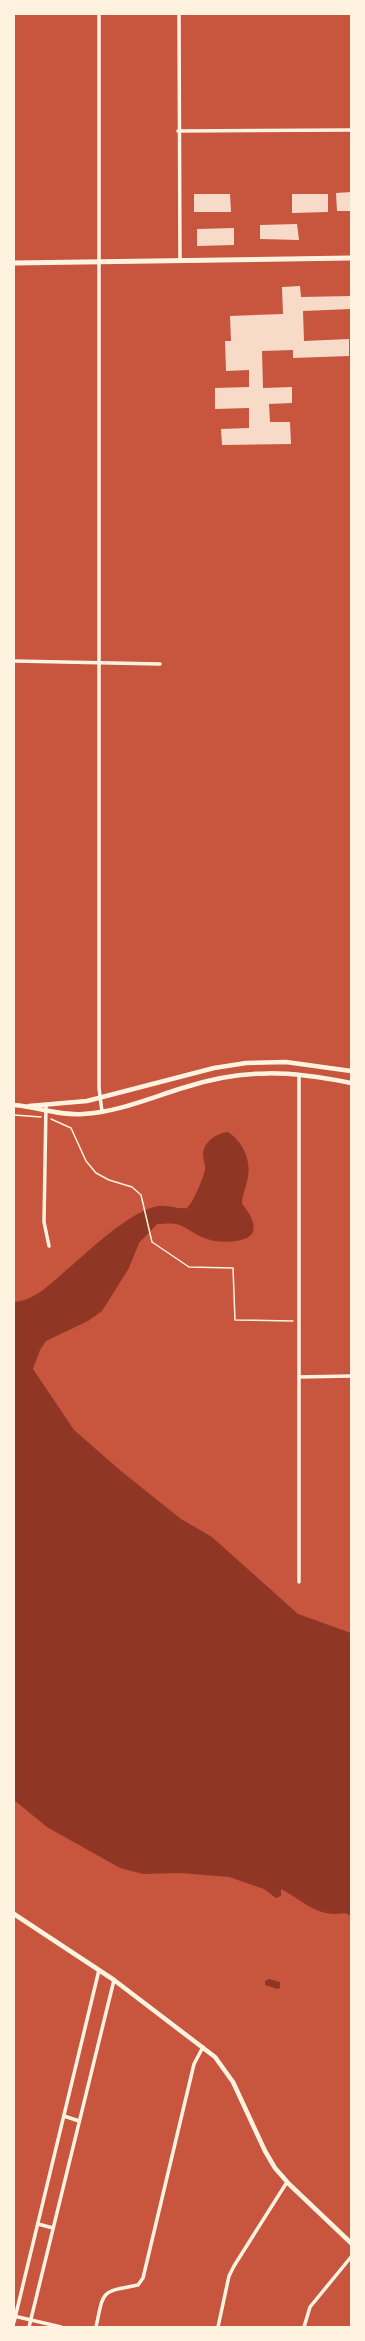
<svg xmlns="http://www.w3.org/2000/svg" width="365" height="2341" font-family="Roboto,sans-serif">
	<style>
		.water { fill: #8f3625 }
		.building { fill: #f7dbc8 }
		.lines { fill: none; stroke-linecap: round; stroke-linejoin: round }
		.path { stroke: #fff3e0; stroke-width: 1.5 }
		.minor { stroke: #fff3e0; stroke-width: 3.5 }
		.tertiary { stroke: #fff3e0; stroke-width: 4.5 }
		.secondary { stroke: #fff3e0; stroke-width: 5 }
	</style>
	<rect width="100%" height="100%" fill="#c8553d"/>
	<g class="water">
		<path d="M228,1132C242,1141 251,1159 248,1176C247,1186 242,1194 242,1204C248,1211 256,1222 253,1232C248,1244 217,1243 207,1239C196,1236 186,1226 176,1224C170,1223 162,1224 157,1224L139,1243L129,1268L102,1311L88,1321L46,1341L40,1350L33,1369L74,1430L121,1471L181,1519L212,1537L298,1614L351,1633V1916L345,1913C317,1918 304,1901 281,1889V1896L276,1898L264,1889L229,1877L180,1873L143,1874L120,1868L47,1827L14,1800V1302C35,1300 48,1286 63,1273C87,1253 125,1215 154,1207C168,1203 176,1210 187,1208C193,1203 203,1179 205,1170C206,1165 203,1160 203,1155C203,1142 217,1133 228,1132Z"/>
		<polygon points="269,1979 280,1982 280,1988 277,1989 265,1985 265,1981"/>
	</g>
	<g class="building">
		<polygon points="351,192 351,211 337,211 336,193"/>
		<polygon points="194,194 230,194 231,212 194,212"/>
		<polygon points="292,194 328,194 328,212 292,213"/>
		<polygon points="297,224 299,240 260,239 260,225"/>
		<polygon points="234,228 234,245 197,246 197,229"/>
		<polygon points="300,286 301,297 351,296 351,309 303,311 304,341 349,339 349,356 293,358 293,350 262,351 263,388 292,387 292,403 269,404 270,422 290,422 291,444 222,445 221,429 249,428 249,408 215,409 215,388 249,387 249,370 226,371 225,341 231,341 230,316 283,314 282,287"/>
	</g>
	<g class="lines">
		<g class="path">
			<polyline points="14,1115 41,1117"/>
			<polyline points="51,1119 71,1128 86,1161 96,1173 109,1180 132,1187 141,1195 152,1242 189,1267 233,1268 235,1320 293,1321"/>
		</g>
		<g class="minor">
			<polyline points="99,14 99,1088 102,1112"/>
			<polyline points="179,14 180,261"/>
			<polyline points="178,131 351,130"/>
			<polyline points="14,661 160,664"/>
			<polyline points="299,1075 299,1582"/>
			<polyline points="46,1105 44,1222 49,1246"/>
			<polyline points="299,1377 351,1376"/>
			<polyline points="64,2116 79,2121"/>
			<polyline points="38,2224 53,2228"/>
			<polyline points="14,2316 61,2327"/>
			<polyline points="14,2322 99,1970"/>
			<polyline points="29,2327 114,1980"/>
			<path d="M96,2327C104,2290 100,2292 138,2285L143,2278L194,2064L203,2047"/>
			<polyline points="218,2327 229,2276 234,2266 287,2182"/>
			<polyline points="304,2327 310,2307 351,2257"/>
		</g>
		<g class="tertiary">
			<path d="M14,1105C38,1107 59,1116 83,1114C119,1112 152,1097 186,1087C245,1068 291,1071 351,1083"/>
			<polyline points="29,1106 87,1101 214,1068 246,1063 286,1062 351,1071"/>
			<polyline points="14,1914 114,1980 215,2057 233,2082 265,2151 275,2168 289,2184 351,2243"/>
		</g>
		<polyline class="secondary" points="14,263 351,258"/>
	</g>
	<rect width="365" height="2341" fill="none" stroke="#fff3e0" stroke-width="30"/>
</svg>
